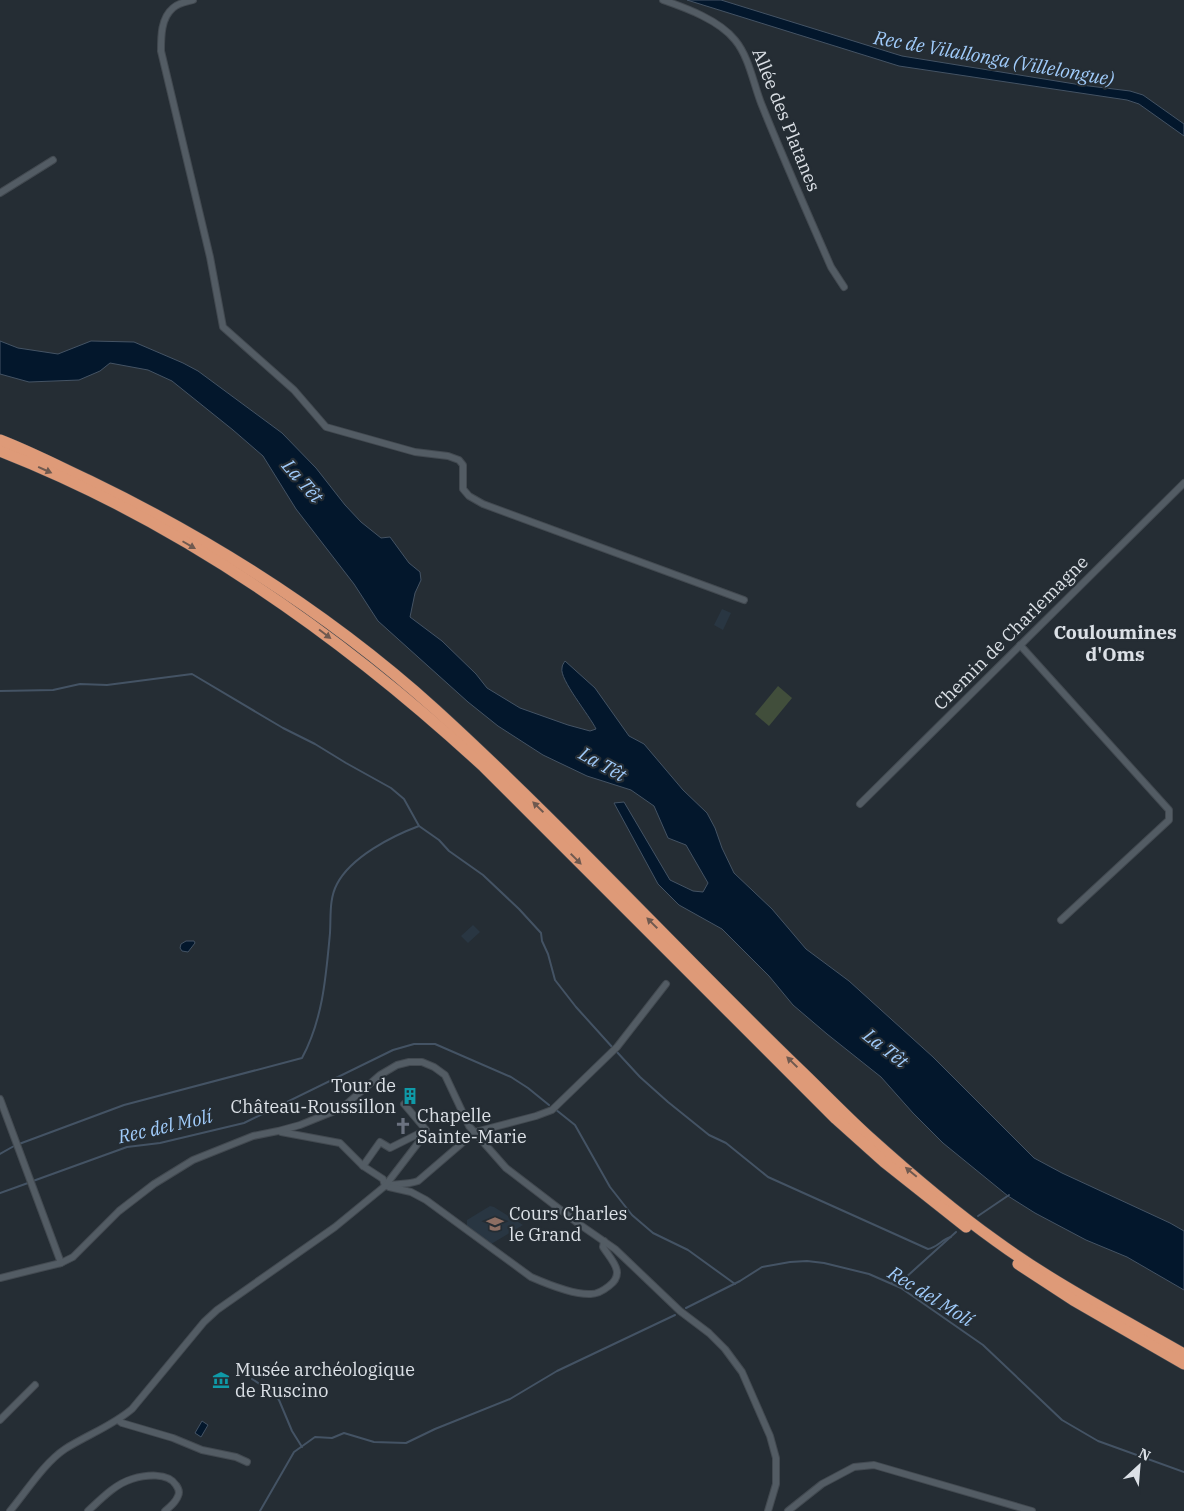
<svg xmlns="http://www.w3.org/2000/svg" width="1184" height="1511" font-family="'IBM Plex Serif',serif">
	<style>
		.built { fill: #293642 }
		.green { fill: #414e3b }
		.water { fill: #03172c; stroke: #445364 }
		.lines { fill: none; stroke-linecap: round; stroke-linejoin: round }
		.stream { stroke: #445364; stroke-width: 2 }
		.street-casing { stroke: #434a51; stroke-width: 8 }
		.highway-casing { stroke: #434a51; stroke-width: 12 }
		.street { stroke: #535c64; stroke-width: 6 }
		.highway { stroke: #de9a78; stroke-width: 11 }
		.oneway { fill: #6f594f }
		.labels { text-anchor: middle; stroke-width: 4.5; stroke-linejoin: round; paint-order: stroke }
		.street-label { font-size: 18px; fill: #dbe0e6; stroke: #252d34 }
		.poi-label { font-size: 18px; fill: #dbe0e6; stroke: #252d34; text-anchor: start }
		.water-label { font-size: 19px; font-style: italic; fill: #a0cbfa; stroke: #252d34 }
		.neighbourhood-label { font-size: 19px; font-weight: bold; fill: #dbe0e6; stroke: #252d34 }
	</style>
	<rect width="100%" height="100%" fill="#252d34"/>
	<g class="built">
		<polygon points="722,609 731,613 723,630 714,625"/>
		<polygon points="473,925 480,932 468,943 461,936"/>
		<polygon points="490,1206 494,1207 523,1225 491,1244 467,1226 467,1220"/>
	</g>
	<polygon class="green" points="778,686 792,698 769,726 755,714"/>
	<g class="water">
		<polygon points="687,0 721,0 902,56 1081,85 1130,91 1143,95 1184,124 1184,136 1139,104 1127,100 899,66"/>
		<path d="M0,341L18,348L58,354L91,341L134,342L183,363L198,371L282,433L316,468L345,505L361,522L381,538L390,537L409,563L420,572L421,580L415,593L410,617L442,641L476,674L487,688L520,708L568,725L590,731L596,729C590,716 559,679 562,668C562,665 564,663 565,661L595,688L629,736L644,744L683,790L707,813L715,828L722,848L734,873L772,909L806,949L849,981L933,1057L1034,1158L1062,1173L1170,1223L1184,1231V1290L1127,1257L1086,1240L1035,1213L1008,1196L943,1143L913,1113L881,1077L827,1034L793,1005L769,976L722,929L679,905L658,884L614,803L624,802L670,880L693,891L703,892L708,883L686,845L668,838L654,806L631,790L587,776L543,755L498,726L468,702L378,621L354,584L296,509L263,456L233,430L172,381L148,370L110,363L100,371L79,380L29,382L0,374Z"/>
		<polygon points="186,941 194,941 195,943 188,952 182,951 180,948 181,944"/>
		<polygon points="202,1421 208,1425 201,1437 195,1433"/>
	</g>
	<g class="lines">
		<g class="stream">
			<polyline points="0,691 53,690 80,684 107,685 192,674 283,728 315,744 346,763 391,788 404,799 419,826 439,840 449,851 483,875 519,909 541,933 542,941 548,954 555,980 576,1007 613,1048"/>
			<path d="M616,1051L640,1077L668,1102L709,1135L726,1143L768,1177L928,1249C937,1248 942,1239 951,1237"/>
			<polyline points="555,1109 575,1125 610,1187 632,1215 653,1233 688,1250 735,1284"/>
			<path d="M19,1144L124,1105L302,1058C323,1019 326,976 330,933C331,916 329,899 337,884C351,857 392,836 419,826"/>
			<polyline points="0,1154 14,1146"/>
			<polyline points="33,1181 127,1147 160,1143 244,1123 393,1050 414,1044 435,1044 511,1077 528,1088 549,1105"/>
			<polyline points="0,1193 28,1183"/>
			<polyline points="978,1216 1009,1195"/>
			<polyline points="892,1283 904,1279 956,1232"/>
			<polyline points="686,1308 740,1281 762,1267 790,1262 807,1261 824,1263 869,1274 901,1288 983,1345 1062,1420 1098,1441 1184,1472"/>
			<polyline points="252,1379 272,1392 279,1400 292,1431 302,1447"/>
			<polyline points="260,1511 294,1452 315,1437 332,1438 344,1433 374,1442 406,1443 435,1429 510,1399 557,1371 675,1315"/>
		</g>
		<g class="street-casing">
			<g id="street">
				<path d="M193,0C186,2 178,3 173,8C161,18 161,36 161,51L210,257L223,327L294,390L326,427L415,452L448,456L459,460L463,465V489L469,496L483,504L744,600"/>
				<path d="M663,0C686,8 719,20 735,40C749,57 753,82 761,103C783,158 807,212 831,267L844,287"/>
				<polyline points="0,193 53,160"/>
				<polyline points="1020,645 1169,810 1169,820 1061,920"/>
				<polyline points="860,804 1184,483"/>
				<polyline points="0,1099 61,1263"/>
				<polyline points="281,1132 340,1143 363,1166 383,1179 385,1186"/>
				<polyline points="363,1166 380,1142 390,1148 426,1130"/>
				<path d="M385,1186C397,1183 407,1185 418,1181L475,1132L536,1116L552,1110L617,1047L666,984"/>
				<path d="M389,1187L411,1192L426,1200L531,1277C547,1284 574,1295 591,1294C597,1294 604,1290 609,1286C626,1273 612,1261 603,1247L604,1241"/>
				<polyline points="0,1278 61,1263 73,1257 119,1211 154,1184 193,1160 253,1136 278,1131 300,1125 342,1108 380,1075 397,1065 409,1062 422,1062 434,1067 445,1075 469,1126 506,1168 579,1224 615,1249 680,1311 709,1333 725,1349 742,1372 770,1436 776,1458 776,1484 768,1511"/>
				<polyline points="0,1420 35,1385"/>
				<polyline points="118,1420 122,1423 173,1438 202,1450 236,1457 247,1462"/>
				<path d="M10,1511C26,1492 44,1463 65,1449C87,1435 112,1426 132,1409L204,1322L217,1310L335,1227L385,1186L425,1134L426,1130L404,1104"/>
				<path d="M88,1511C100,1500 115,1484 132,1479C145,1475 168,1472 176,1485C179,1489 180,1492 178,1496C176,1502 170,1507 165,1511"/>
				<polyline points="788,1511 822,1484 854,1467 874,1465 1032,1511"/>
			</g>
		</g>
		<g class="highway-casing">
			<g id="highway">
				<path d="M0,440C31,452 60,467 90,481C214,541 333,617 436,710C561,824 675,949 797,1067C820,1089 843,1113 867,1135C908,1172 951,1209 996,1241C1055,1284 1121,1318 1184,1354"/>
				<path d="M0,451C181,522 342,636 484,767L836,1119L884,1162L966,1227"/>
				<polyline points="1018,1264 1073,1300 1184,1364"/>
			</g>
		</g>
		<use href="#street" class="street"/>
		<use href="#highway" class="highway"/>
	</g>
	<defs><path id="oneway-solid" d="M-6-.8H1V-3.2L6.5 0L1 3.2V.8H-6Z" transform="scale(1.25)"/></defs>
	<g class="oneway">
		<use href="#oneway-solid" transform="translate(45 470) rotate(24)"/>
		<use href="#oneway-solid" transform="translate(189 545) rotate(30)"/>
		<use href="#oneway-solid" transform="translate(325 634) rotate(37)"/>
		<use href="#oneway-solid" transform="translate(538 807) rotate(-136)"/>
		<use href="#oneway-solid" transform="translate(576 859) rotate(45)"/>
		<use href="#oneway-solid" transform="translate(652 923) rotate(-135)"/>
		<use href="#oneway-solid" transform="translate(792 1062) rotate(-136)"/>
		<use href="#oneway-solid" transform="translate(911 1172) rotate(-140)"/>
	</g>
	<defs>
		<g id="building-bare" transform="scale(1.35)"><path d="M-4-6H4V6H1V3H-1V6H-4ZM-2.5-4.3h1.7v1.8h-1.7ZM.8-4.3h1.7v1.8H.8ZM-2.5-1h1.7V.8h-1.7ZM.8-1h1.7V.8H.8Z" fill="#0f9aa8" stroke="#252d34" stroke-width="2.5" paint-order="stroke"/></g>
		<g id="church-bare" transform="scale(1.35)"><path d="M-1.2-6h2.4v3.5h3.3v2.4h-3.3V6h-2.4V-.1h-3.3v-2.4h3.3Z" fill="#6b7280" stroke="#252d34" stroke-width="2.5" paint-order="stroke"/></g>
		<g id="school-bare" transform="scale(1.35)"><path d="M0-5L7-2L0 1L-7-2ZM-4 1L0 2.5L4 1V4Q0 6-4 4Z" fill="#8d6e63" stroke="#252d34" stroke-width="2.5" paint-order="stroke"/></g>
		<g id="museum-bare" transform="scale(1.35)"><path d="M0-6L6-3V-2H-6V-3ZM-5-1h2V3h-2ZM-1-1h2V3h-2ZM3-1h2V3H3ZM-6 4H6V6H-6Z" fill="#0f9aa8" stroke="#252d34" stroke-width="2.5" paint-order="stroke"/></g>
	</defs>
	<g fill-rule="evenodd">
		<use href="#building-bare" x="410" y="1096"/>
		<use href="#church-bare" x="403" y="1126"/>
		<use href="#school-bare" x="495" y="1224"/>
		<use href="#museum-bare" x="221" y="1380"/>
	</g>
	<g class="labels">
		<g class="street-label">
			<text transform="translate(786 120) rotate(68)" y="6">Allée des Platanes</text>
			<text transform="translate(1011 633) rotate(-45)" y="6">Chemin de Charlemagne</text>
		</g>
		<g class="poi-label">
			<text x="396" y="1092" text-anchor="end">Tour de<tspan x="396" dy="21">Château-Roussillon</tspan></text>
			<text x="417" y="1122">Chapelle<tspan x="417" dy="21">Sainte-Marie</tspan></text>
			<text x="509" y="1220">Cours Charles<tspan x="509" dy="21">le Grand</tspan></text>
			<text x="235" y="1376">Musée archéologique<tspan x="235" dy="21">de Ruscino</tspan></text>
		</g>
		<g class="water-label">
			<text transform="translate(994 58) rotate(10)" y="7">Rec de Vilallonga (Villelongue)</text>
			<text transform="translate(303 481) rotate(49)" y="7">La Têt</text>
			<text transform="translate(603 764) rotate(29)" y="7">La Têt</text>
			<text transform="translate(886 1048) rotate(38)" y="7">La Têt</text>
			<text transform="translate(165 1126) rotate(-13)" y="7">Rec del Molí</text>
			<text transform="translate(931 1296) rotate(32)" y="7">Rec del Molí</text>
		</g>
		<g class="neighbourhood-label">
			<text x="1115" y="639">Couloumines<tspan x="1115" dy="22">d'Oms</tspan></text>
		</g>
	</g>
	<g transform="translate(1139 1466) rotate(26)" stroke="#252d34" stroke-width="4" paint-order="stroke">
	<path d="M0-4L9 19L0 12L-9 19Z" fill="#dbe0e6"/>
	<text y="-8" font-size="14" font-weight="bold" text-anchor="middle" fill="#dbe0e6">N</text>
	</g>
</svg>
